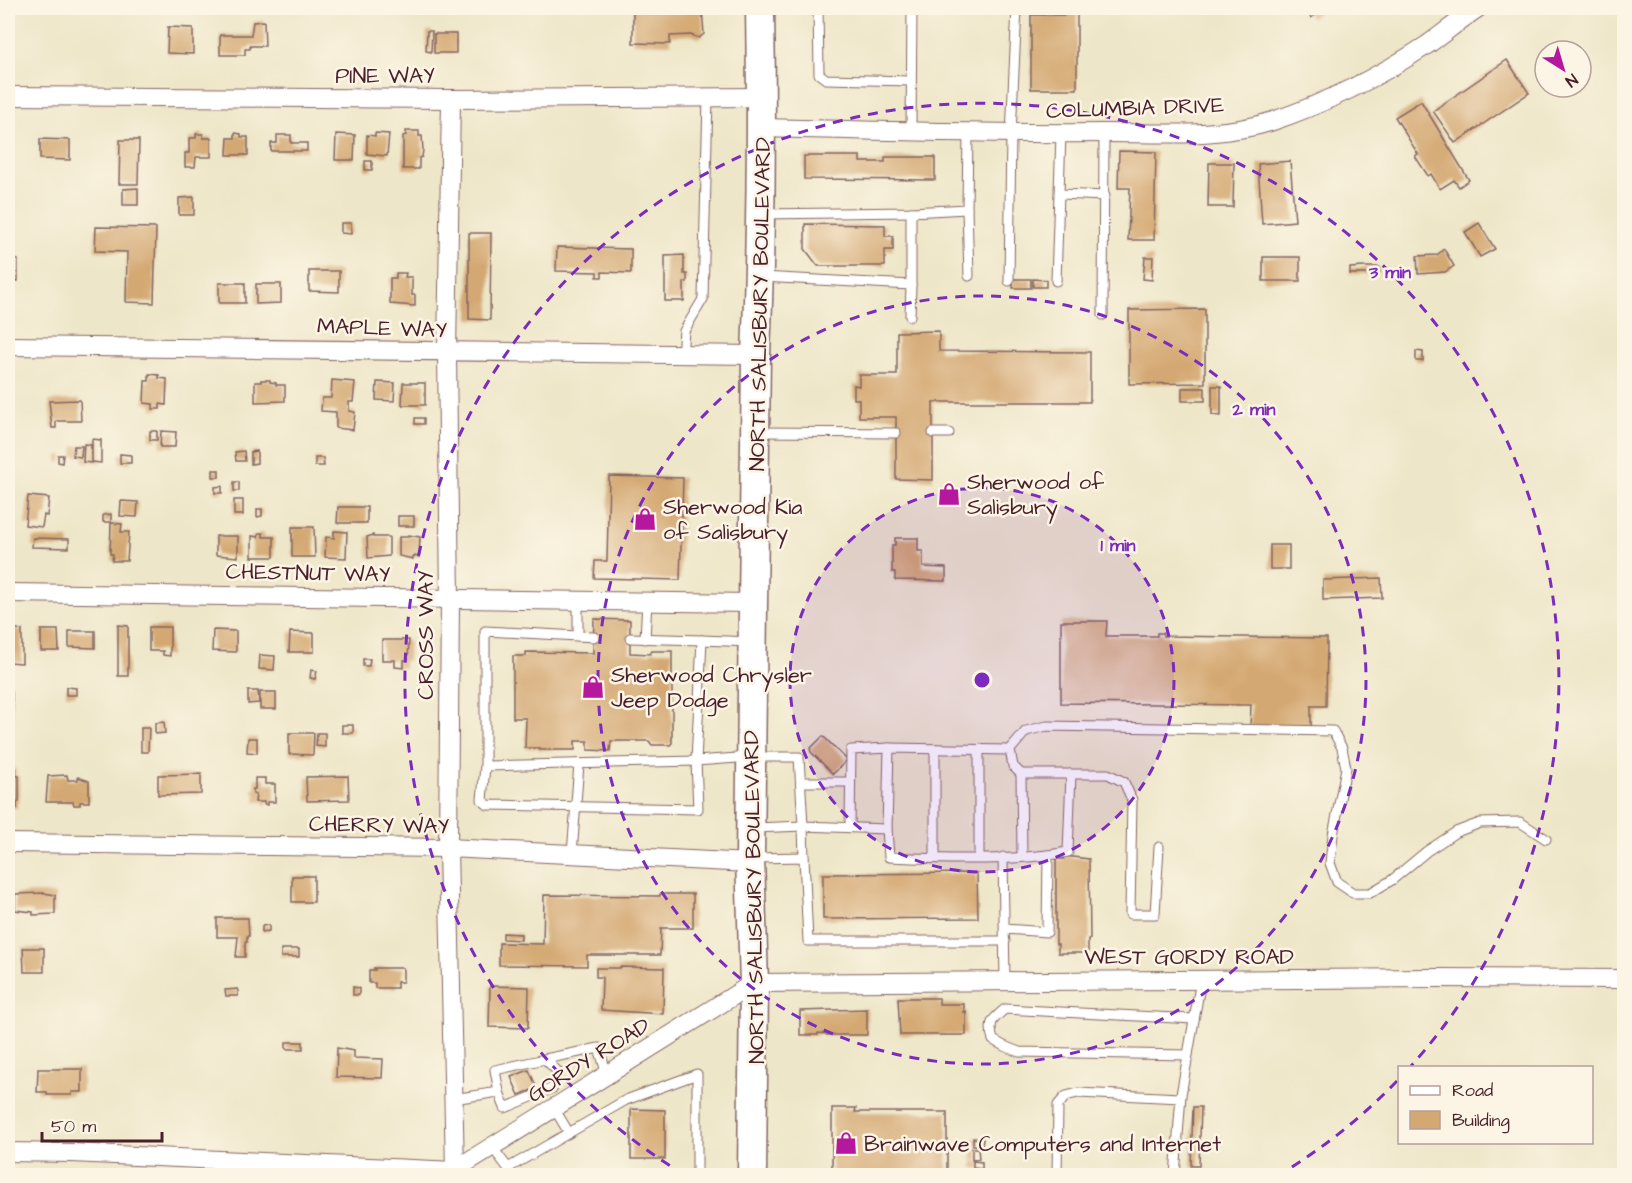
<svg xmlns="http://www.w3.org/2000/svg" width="1632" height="1183" font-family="'Architects Daughter',sans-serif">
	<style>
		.building { fill: #d4a872 }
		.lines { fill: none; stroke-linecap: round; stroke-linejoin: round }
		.service-casing { stroke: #836562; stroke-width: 11 }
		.minor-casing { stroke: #836562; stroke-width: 20 }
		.primary-casing { stroke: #836562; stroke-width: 31 }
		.service { stroke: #fff; stroke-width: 9 }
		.minor { stroke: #fff; stroke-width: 18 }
		.primary { stroke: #fff; stroke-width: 28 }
		.ring { fill: none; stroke: #7b2cbf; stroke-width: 3; stroke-dasharray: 10 8 }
		.labels { text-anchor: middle; stroke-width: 5; stroke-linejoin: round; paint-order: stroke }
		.street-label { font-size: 22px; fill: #4a1f2b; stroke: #fcf5e5 }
		.poi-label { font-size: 22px; fill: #4a1f2b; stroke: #fcf5e5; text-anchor: start }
		.centre { fill: #7b2cbf; stroke: #fcf5e5; stroke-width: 3 }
		.ring-label { font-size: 18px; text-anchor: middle; font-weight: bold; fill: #7b2cbf; stroke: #fcf5e5; stroke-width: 5; stroke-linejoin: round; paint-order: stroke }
	</style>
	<rect width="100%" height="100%" fill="#fcf5e5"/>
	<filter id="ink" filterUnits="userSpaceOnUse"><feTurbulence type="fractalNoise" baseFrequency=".0167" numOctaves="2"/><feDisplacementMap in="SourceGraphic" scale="12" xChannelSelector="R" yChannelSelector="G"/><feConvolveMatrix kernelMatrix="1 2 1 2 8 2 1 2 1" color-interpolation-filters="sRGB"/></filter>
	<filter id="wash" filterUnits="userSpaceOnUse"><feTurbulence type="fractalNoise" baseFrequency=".008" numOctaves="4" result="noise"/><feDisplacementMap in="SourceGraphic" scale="24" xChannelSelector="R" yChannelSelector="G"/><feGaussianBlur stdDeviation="1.35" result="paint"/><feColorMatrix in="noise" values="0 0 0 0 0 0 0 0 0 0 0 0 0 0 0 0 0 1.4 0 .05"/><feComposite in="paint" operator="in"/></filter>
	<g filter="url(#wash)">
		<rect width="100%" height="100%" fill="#eee6c8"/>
		<g id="blocks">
			<g class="building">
				<polygon points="633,8 670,8 678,9 678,8 702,8 704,34 699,38 691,35 670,36 670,44 633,43"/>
				<polygon points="1066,8 1077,8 1077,89 1031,89 1031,15 1066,15"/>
				<polygon points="1304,8 1326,8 1311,18"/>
				<polygon points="264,21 265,46 250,46 250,49 245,49 245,55 220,55 220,35 251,35 253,22"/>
				<polygon points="168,27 193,28 193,54 167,53"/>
				<polygon points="427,31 432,31 431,52 426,51"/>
				<rect x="434" y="34" width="22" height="19"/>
				<polygon points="1507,60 1529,93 1455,143 1433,111"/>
				<polygon points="1421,101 1469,180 1459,187 1454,180 1440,189 1431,174 1428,176 1415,156 1418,154 1395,117"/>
				<polygon points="406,131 419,131 419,136 422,136 423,150 422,157 419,158 419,169 403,169 403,136 406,135"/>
				<polygon points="235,133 241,134 241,137 248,137 248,155 227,155 228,138 235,138"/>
				<polygon points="375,133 389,134 387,156 367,154 367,135 375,136"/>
				<polygon points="196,134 203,134 203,138 211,138 211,157 196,157 195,167 185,167 185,153 189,153 189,138 196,138"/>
				<polygon points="336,134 355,135 354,160 335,160"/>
				<polygon points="277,135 291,135 291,143 307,143 307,151 271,151 271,143 277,143"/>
				<polygon points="40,139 70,140 70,160 40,159"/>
				<polygon points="120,140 139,140 138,184 119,184"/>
				<polygon points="1119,151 1156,152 1154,240 1128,240 1130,188 1118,188"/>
				<polygon points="804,156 860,156 860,162 885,162 885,157 935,157 935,180 804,179"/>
				<rect x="365" y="161" width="7" height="9"/>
				<polygon points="1290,161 1295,221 1262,224 1258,164"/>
				<polygon points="1209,163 1234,163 1233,207 1208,207"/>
				<polygon points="138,188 138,205 123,205 123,189"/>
				<polygon points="194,197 194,215 179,215 179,198"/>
				<polygon points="341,223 351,223 351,234 341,233"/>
				<polygon points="1479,223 1495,249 1480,257 1465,232"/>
				<polygon points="805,224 885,225 885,236 893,236 893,250 885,250 885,266 818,266 805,249"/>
				<polygon points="96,227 156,228 154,303 126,302 127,252 95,251"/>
				<polygon points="469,233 491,233 490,320 469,319"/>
				<polygon points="557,247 631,249 631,273 602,272 602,277 597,277 597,272 556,271"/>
				<polygon points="1444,249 1454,266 1445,272 1418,274 1417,256 1437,255"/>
				<polygon points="684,255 684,274 687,274 687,282 684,282 684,301 665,301 665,256"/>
				<polygon points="1145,257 1153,257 1152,280 1143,279"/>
				<rect x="1263" y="257" width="37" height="24"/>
				<rect x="8" y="260" width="10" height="21"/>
				<polygon points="1364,267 1379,267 1379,274 1350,274 1350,268"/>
				<polygon points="309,271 339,271 339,292 309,291"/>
				<polygon points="396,273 406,273 405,277 412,277 412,295 415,295 415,306 390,304 390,278 396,278"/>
				<rect x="1013" y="279" width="18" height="9"/>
				<polygon points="1033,279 1046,280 1046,287 1033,287"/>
				<rect x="219" y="283" width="26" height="20"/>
				<polygon points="256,284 281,284 281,303 256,304"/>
				<polygon points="1205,309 1205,383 1129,384 1129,310"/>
				<polygon points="939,331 939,351 1090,352 1090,402 933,402 933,480 896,479 896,417 859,417 859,399 854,399 854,385 859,386 859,375 897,375 897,332"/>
				<polygon points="1416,351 1423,352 1423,361 1416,361"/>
				<polygon points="149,374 159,375 159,378 167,379 166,405 160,404 160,409 153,409 153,404 144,403 145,381 149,381"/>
				<polygon points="261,380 270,380 270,382 276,383 276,385 285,385 285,401 255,402 255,382 261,382"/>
				<polygon points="332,380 355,382 353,402 349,402 349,411 355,412 353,430 336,428 336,412 321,411 322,398 331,398"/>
				<polygon points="377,382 395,383 394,401 376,400"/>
				<polygon points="403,383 425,383 425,405 402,405"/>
				<polygon points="1212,386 1221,386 1221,416 1212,415"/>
				<rect x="1182" y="388" width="23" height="13"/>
				<polygon points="80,400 81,421 56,421 56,428 52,428 49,401"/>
				<rect x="415" y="418" width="9" height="6"/>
				<rect x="150" y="431" width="7" height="9"/>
				<polygon points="161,431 176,432 175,447 160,447"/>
				<polygon points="92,439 101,440 101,463 92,462"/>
				<polygon points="84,444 91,445 91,463 83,462"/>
				<polygon points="74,446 82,446 81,457 73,456"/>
				<polygon points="244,451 245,461 236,461 235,452"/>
				<polygon points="257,451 257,463 251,464 251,452"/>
				<polygon points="120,454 131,455 131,463 120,463"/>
				<polygon points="58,455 63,455 62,463 58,462"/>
				<polygon points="315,458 323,458 324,466 315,466"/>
				<rect x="213" y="470" width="6" height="7"/>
				<polygon points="609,476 683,478 680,580 594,578 595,561 607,561"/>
				<rect x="234" y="482" width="5" height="9"/>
				<polygon points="222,486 222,493 215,493 215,487"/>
				<polygon points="28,496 49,498 47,516 44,515 42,527 25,525"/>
				<rect x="234" y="500" width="9" height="15"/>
				<polygon points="121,501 138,502 137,517 120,516"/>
				<polygon points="338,507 367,507 367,523 337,523"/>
				<polygon points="257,509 262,509 262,516 257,517"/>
				<polygon points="111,514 111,522 103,522 103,515"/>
				<rect x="398" y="516" width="16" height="10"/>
				<polygon points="111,523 122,524 121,532 129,532 127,561 112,561 113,554 110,554"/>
				<polygon points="292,527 314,527 315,557 292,557"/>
				<polygon points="334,531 347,532 346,558 325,557 326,537 334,538"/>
				<polygon points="259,533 263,533 263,537 274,537 274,557 252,557 252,536 258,537"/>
				<polygon points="373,535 373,537 389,537 389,556 368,558 367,537"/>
				<polygon points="408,535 420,537 419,557 413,556 413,559 399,556 399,537 408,537"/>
				<polygon points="216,536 238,536 238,557 216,555"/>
				<polygon points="33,538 69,539 69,548 32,547"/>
				<polygon points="895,538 918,538 918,551 923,551 923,567 946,568 946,581 895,580 895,572 892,572 892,545 895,545"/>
				<rect x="1270" y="545" width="19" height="24"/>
				<polygon points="1381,578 1382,598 1323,600 1323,580"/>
				<polygon points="594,619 630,620 630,653 650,654 652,651 672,651 672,743 670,745 652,745 649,741 611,741 610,751 588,750 588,741 575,741 575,750 539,750 539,748 525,748 526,718 513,718 513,656 526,656 526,652 593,653"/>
				<polygon points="1061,621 1107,621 1106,636 1157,636 1157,633 1163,633 1163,636 1327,638 1326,706 1311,706 1311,727 1250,727 1251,705 1061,703"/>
				<polygon points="118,625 128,626 128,676 118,676"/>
				<polygon points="8,627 22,630 22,663 8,662"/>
				<polygon points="149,627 170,627 170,656 163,655 163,651 149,651"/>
				<polygon points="41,630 58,630 59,651 41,651"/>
				<polygon points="213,630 236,631 236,652 212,651"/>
				<polygon points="69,631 95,631 95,648 69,647"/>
				<polygon points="290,632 314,633 314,652 289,652"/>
				<polygon points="382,640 409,640 408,660 404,660 404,668 395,667 395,660 382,660"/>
				<polygon points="260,655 275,656 274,670 259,669"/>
				<polygon points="363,659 370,659 369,666 363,666"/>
				<polygon points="311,670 317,671 315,679 310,678"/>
				<polygon points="66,687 76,688 76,695 66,695"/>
				<polygon points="248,691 258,691 259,703 248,704"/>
				<rect x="8" y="692" width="4" height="20"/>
				<rect x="260" y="692" width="16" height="17"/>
				<polygon points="164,722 165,733 155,734 155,723"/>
				<rect x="342" y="725" width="11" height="8"/>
				<polygon points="141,728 149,728 148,752 141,752"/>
				<polygon points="289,733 314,733 313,755 289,754"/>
				<polygon points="317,733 325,733 325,747 316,746"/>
				<polygon points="823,736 847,760 833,774 811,752 810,749"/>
				<polygon points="248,738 257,738 257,753 247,752"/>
				<polygon points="8,769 16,769 16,776 19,776 19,802 17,802 17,808 8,808"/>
				<polygon points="201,774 201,794 158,795 158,775"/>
				<polygon points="67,775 68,780 78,780 78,777 89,781 89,802 80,802 80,805 74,805 73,802 46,802 48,776"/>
				<polygon points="348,776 349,800 307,801 306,777"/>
				<polygon points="255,778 265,778 265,784 275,784 275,802 267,802 267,805 264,804 264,802 255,802 256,794 253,794 253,789 255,789"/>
				<polygon points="1064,856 1089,859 1090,939 1088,939 1088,953 1058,953 1058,944 1056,944 1056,859 1064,859"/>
				<polygon points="977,873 978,918 823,919 823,874"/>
				<rect x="292" y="876" width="22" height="26"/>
				<polygon points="44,893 55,895 55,914 33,915 33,912 15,910 15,894"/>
				<polygon points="660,894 693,894 693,928 661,928 660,955 587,955 587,966 499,965 499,943 543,944 544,895 660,896"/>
				<polygon points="217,918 248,918 249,936 247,936 247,942 245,942 245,957 236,957 238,937 217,937"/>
				<polygon points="269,925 269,931 262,932 262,926"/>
				<polygon points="503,933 521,934 521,940 503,939"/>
				<polygon points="23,948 44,948 44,972 24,972"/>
				<rect x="281" y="949" width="18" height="8"/>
				<polygon points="620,967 664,968 663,1014 601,1010 602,977 596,977 596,968 620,968"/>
				<polygon points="374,968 403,968 403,982 397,982 397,988 375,988 375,983 369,983 369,970 375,970"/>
				<polygon points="490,986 529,987 528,1028 489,1027"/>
				<polygon points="353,987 359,988 359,995 353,995"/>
				<polygon points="238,989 238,996 226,996 225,990"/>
				<polygon points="898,998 939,998 939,1004 964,1004 964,1012 966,1011 966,1035 900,1035"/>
				<polygon points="867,1009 867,1035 827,1035 827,1034 818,1033 818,1035 800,1035 800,1011"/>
				<rect x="286" y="1042" width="17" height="7"/>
				<polygon points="337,1048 354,1051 354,1058 383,1059 382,1078 336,1077"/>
				<polygon points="38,1069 82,1069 82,1092 72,1092 72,1095 47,1095 47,1092 37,1092"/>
				<polygon points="529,1070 537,1088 519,1095 511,1077"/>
				<polygon points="1193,1107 1201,1107 1199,1166 1191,1166"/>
				<polygon points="832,1108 856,1108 855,1112 947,1112 947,1176 832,1176"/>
				<polygon points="631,1109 665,1110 665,1159 631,1159"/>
				<polygon points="973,1138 983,1139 982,1146 973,1145"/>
				<polygon points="972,1148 978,1148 979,1159 972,1160"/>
				<polygon points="973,1161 982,1162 982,1169 973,1168"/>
			</g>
		</g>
	</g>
	<g filter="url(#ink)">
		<use href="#blocks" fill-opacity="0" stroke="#836562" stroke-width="1.5"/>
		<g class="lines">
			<g class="service-casing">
				<g id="service">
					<polyline points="818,8 819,74 826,79 911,81"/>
					<polyline points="995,8 1017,11"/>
					<polyline points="911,131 912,8"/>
					<polyline points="1060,194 1105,196"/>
					<polyline points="967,209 969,276"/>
					<polyline points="763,214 911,212 967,209 968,132"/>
					<polyline points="761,277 911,285 911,212"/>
					<polyline points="1009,281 1011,134 1017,8"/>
					<polyline points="1056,281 1061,134"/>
					<polyline points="1103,315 1104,133"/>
					<polyline points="910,316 911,285"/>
					<polyline points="682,355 684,331 703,299 708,98"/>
					<polyline points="759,432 896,433"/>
					<polyline points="933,433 949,433"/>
					<polyline points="578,600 578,636 485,631 485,766 696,761 702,640 630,638"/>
					<polyline points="578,636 594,637"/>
					<polyline points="645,639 647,601"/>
					<polyline points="702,640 751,642"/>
					<polyline points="979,750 979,858"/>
					<path d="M1010,750L889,748L887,829L889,857C948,859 1010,862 1068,852L1071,774"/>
					<polyline points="485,766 482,800 488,805 698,809 696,761 751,757 799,757 803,826 887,829"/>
					<polyline points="1021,774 1108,774 1124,782 1132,800 1130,914 1155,914 1159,847"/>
					<polyline points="802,782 850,782"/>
					<polyline points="850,827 851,750 889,748"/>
					<polyline points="753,828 803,826 804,857"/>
					<polyline points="572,854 579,764"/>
					<polyline points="1022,856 1021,774 1013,766 1010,750 1026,731 1047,726 1333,731 1342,748 1346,768 1333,835 1330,863 1337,882 1353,893 1370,893 1392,880 1427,851 1456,832 1480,823 1520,822 1546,839"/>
					<polyline points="1003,857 1005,981"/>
					<polyline points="753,858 804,857 808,941 1005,941"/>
					<polyline points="935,858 935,749"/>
					<polyline points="1005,929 1047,932 1048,855"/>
					<path d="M1188,1055L1019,1052L1004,1046L993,1040C988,1022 992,1020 1005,1009L1194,1019"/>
					<polygon points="545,1059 558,1072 553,1088 505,1108 499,1092 495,1070"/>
					<polyline points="545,1059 599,1048 607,1075"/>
					<polyline points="453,1099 499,1092"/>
					<polyline points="554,1108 569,1133"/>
					<polyline points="492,1147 508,1168 626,1100 697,1074 697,1176"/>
					<polyline points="1057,1176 1058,1105 1066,1096 1078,1093 1180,1098"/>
					<polyline points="1175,1176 1181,1095 1201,980"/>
				</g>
			</g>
			<g class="minor-casing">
				<g id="minor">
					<polyline points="8,96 451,99 761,97"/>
					<path d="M762,128C877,131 992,134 1106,133C1161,133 1221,138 1273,121C1326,103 1380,76 1427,45C1444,33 1461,19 1478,8"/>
					<path d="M8,346C257,349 506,354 756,355"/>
					<polyline points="8,593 752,603"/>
					<polyline points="8,843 448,848 750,863"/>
					<polyline points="8,1152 72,1153 455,1171 448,848 450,601 447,353 451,99"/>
					<polyline points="448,1174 754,983 1436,978 1624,979"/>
				</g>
			</g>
			<g class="primary-casing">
				<path id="primary" d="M752,1176L754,983L750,858L756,355C761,239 762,124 760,8"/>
			</g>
			<use href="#service" class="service"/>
			<use href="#minor" class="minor"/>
			<use href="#primary" class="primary"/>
		</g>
	</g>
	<circle cx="982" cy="680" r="192" fill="#7b2cbf" fill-opacity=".12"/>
	<g class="ring">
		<circle cx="982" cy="680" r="192"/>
		<circle cx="982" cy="680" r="384"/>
		<path d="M1397 1081A577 577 0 0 1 1279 1175M685 1175A577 577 0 1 1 1411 1066"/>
	</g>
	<defs>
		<g id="shop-bare" transform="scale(1.8)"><path d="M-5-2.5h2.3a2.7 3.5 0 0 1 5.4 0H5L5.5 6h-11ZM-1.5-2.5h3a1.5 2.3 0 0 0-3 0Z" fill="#b5179e" stroke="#fcf5e5" stroke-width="2.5" paint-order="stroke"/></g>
	</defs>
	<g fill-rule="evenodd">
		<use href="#shop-bare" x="949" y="494"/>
		<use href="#shop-bare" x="645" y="519"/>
		<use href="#shop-bare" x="593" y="687"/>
		<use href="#shop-bare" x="846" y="1143"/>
	</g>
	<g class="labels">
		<g class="street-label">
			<text x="385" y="83">PINE WAY</text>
			<text transform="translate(1135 107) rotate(-2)" y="8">COLUMBIA DRIVE</text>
			<text transform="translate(759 304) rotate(-89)" y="8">NORTH SALISBURY BOULEVARD</text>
			<text transform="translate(382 327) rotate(2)" y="8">MAPLE WAY</text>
			<text transform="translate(308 572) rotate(1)" y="8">CHESTNUT WAY</text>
			<text transform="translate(425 635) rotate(-90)" y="8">CROSS WAY</text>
			<text transform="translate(379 824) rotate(1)" y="8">CHERRY WAY</text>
			<text transform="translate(753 897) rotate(-91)" y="8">NORTH SALISBURY BOULEVARD</text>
			<text x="1189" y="964">WEST GORDY ROAD</text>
			<text transform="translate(588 1059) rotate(-32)" y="8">GORDY ROAD</text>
		</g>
		<g class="poi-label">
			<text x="967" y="489">Sherwood of<tspan x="967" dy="25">Salisbury</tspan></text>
			<text x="663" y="514">Sherwood Kia<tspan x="663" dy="25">of Salisbury</tspan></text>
			<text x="611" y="682">Sherwood Chrysler<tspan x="611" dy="25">Jeep Dodge</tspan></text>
			<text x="864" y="1151">Brainwave Computers and Internet</text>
		</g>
	</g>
	<circle cx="982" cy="680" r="9" class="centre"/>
	<g class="ring-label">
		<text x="1390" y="278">3 min</text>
		<text x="1254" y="415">2 min</text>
		<text x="1118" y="551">1 min</text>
	</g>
	<rect width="1632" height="1183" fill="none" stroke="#fcf5e5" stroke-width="30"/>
	<rect x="1398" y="1066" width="195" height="78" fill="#fcf5e5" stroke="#b59f9b" stroke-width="1.5"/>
	<rect x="1410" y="1086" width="30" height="9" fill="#ffffff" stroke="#b59f9b" stroke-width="1.5"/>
	<text x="1452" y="1096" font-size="18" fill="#4a1f2b">Road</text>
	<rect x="1410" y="1111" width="30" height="18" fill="#d4a872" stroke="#b59f9b" stroke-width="1.5"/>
	<text x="1452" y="1126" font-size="18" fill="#4a1f2b">Building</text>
	<g transform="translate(1563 69) rotate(143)"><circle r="28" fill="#fcf5e5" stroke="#b59f9b" stroke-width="1.5"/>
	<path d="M0-4.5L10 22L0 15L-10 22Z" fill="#b5179e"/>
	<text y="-9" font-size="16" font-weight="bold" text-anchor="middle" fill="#4a1f2b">N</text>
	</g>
	<path d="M42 1132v9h120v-9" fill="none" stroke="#4a1f2b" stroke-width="3"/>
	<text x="51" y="1132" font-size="18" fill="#4a1f2b" stroke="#fcf5e5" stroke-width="4.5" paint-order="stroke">50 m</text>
</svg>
